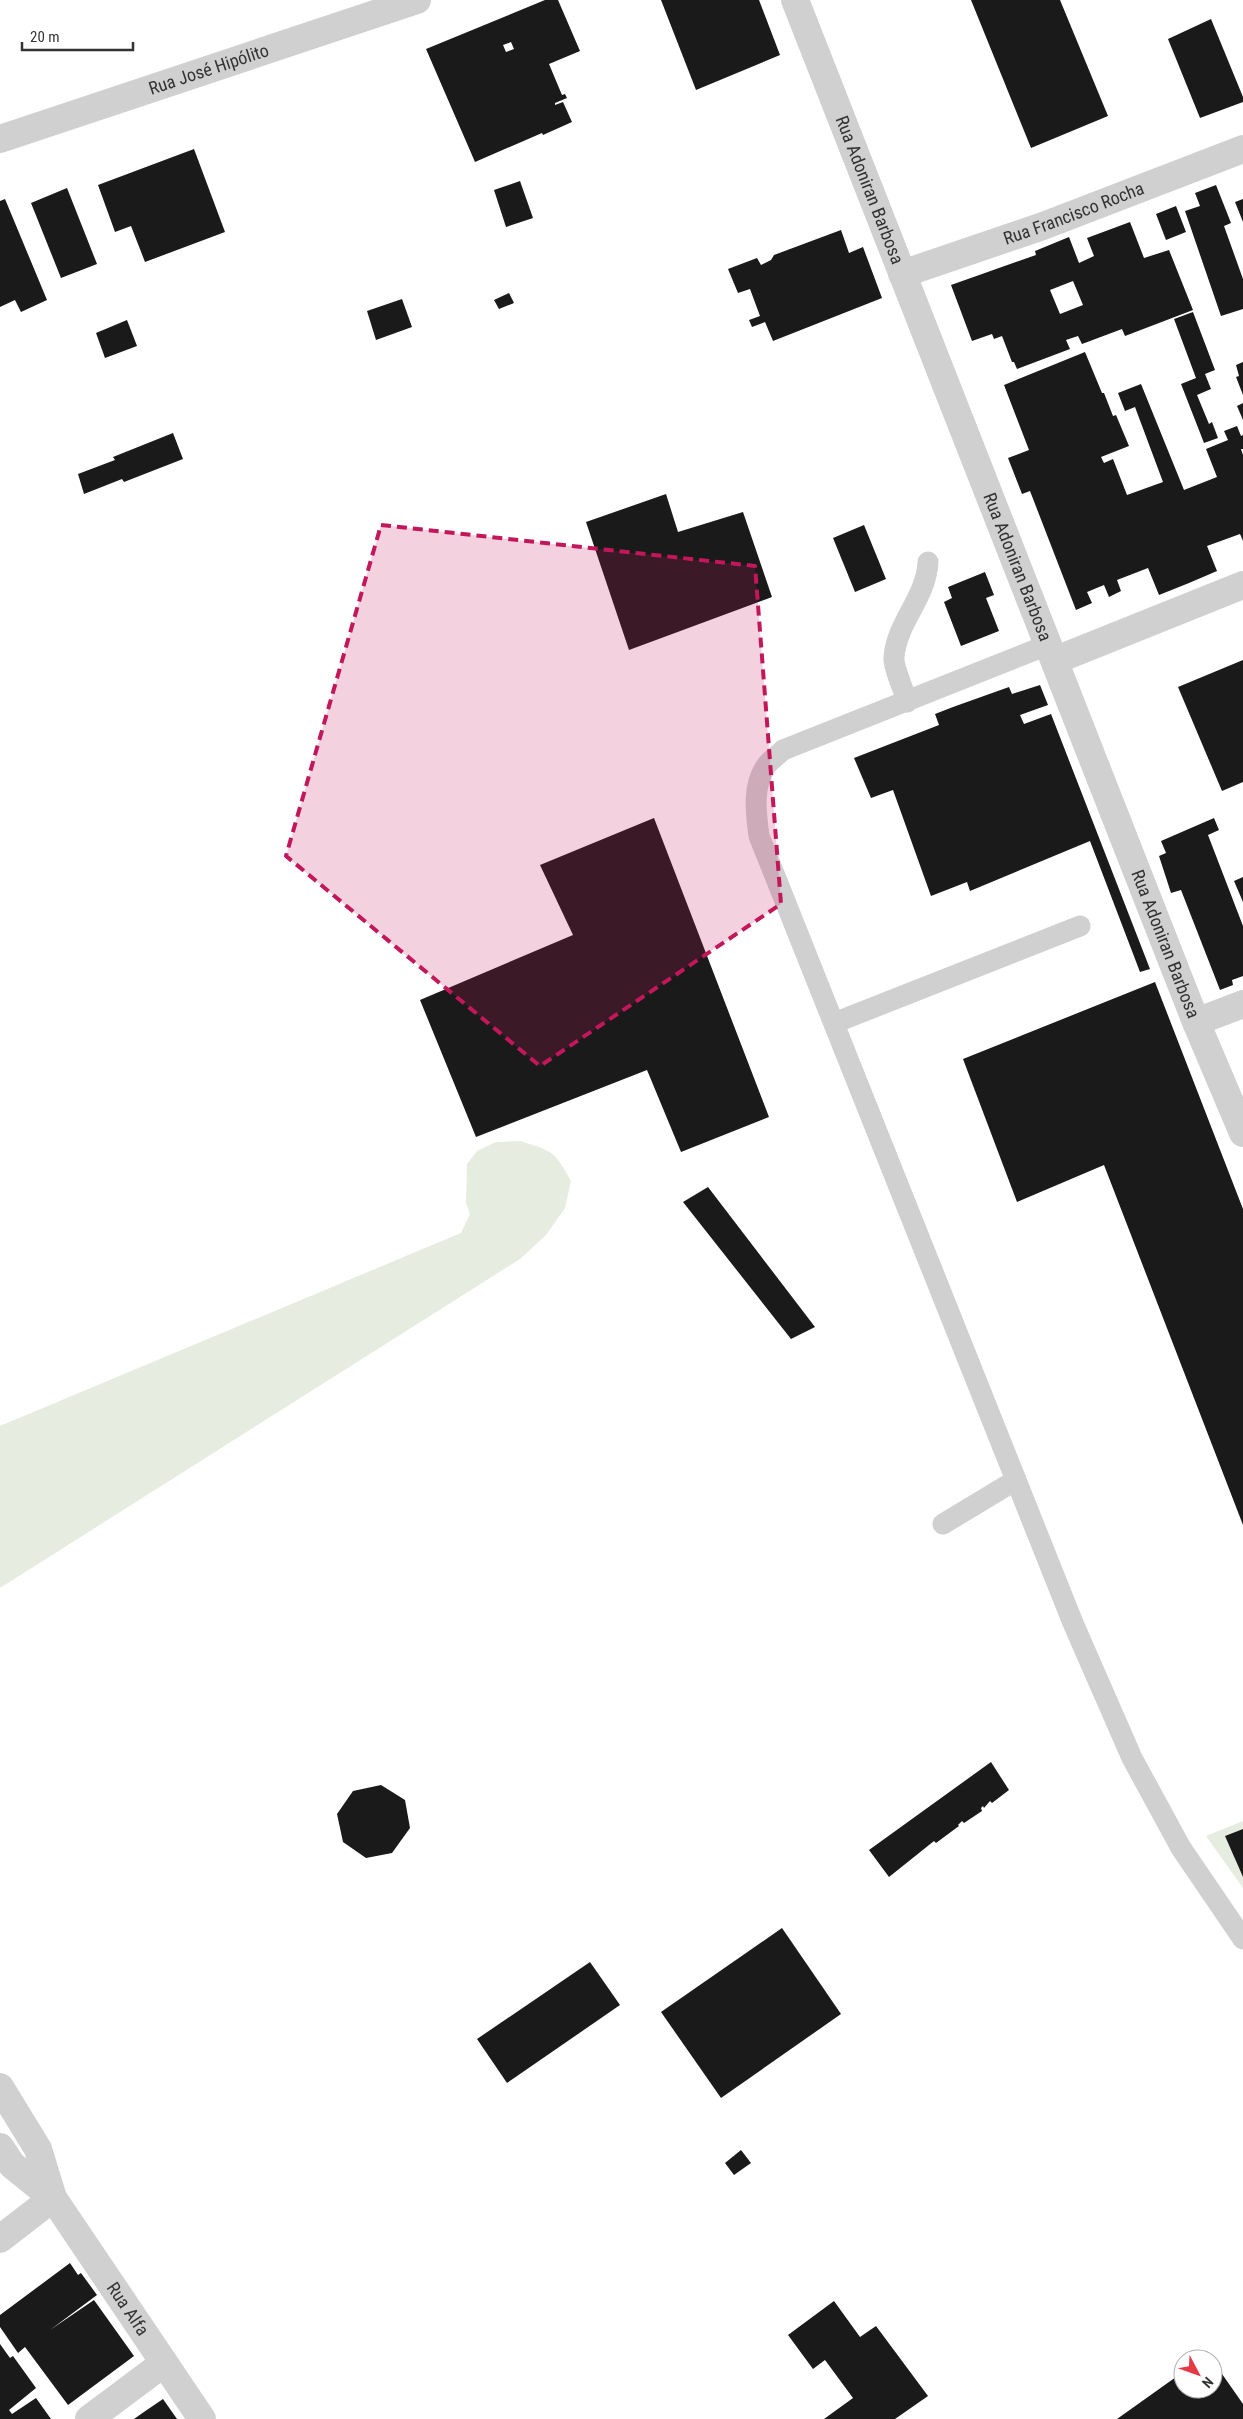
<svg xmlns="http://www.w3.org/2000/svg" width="1243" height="2419" font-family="'Roboto Condensed',sans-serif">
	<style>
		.green { fill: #e6ecdf }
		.building { fill: #1a1a1a; fill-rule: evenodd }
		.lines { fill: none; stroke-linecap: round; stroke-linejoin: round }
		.service { stroke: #d0d0d0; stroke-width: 21 }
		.minor { stroke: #d0d0d0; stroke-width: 28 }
		.tertiary { stroke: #d0d0d0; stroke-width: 28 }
		.marked { fill: #c2185b; fill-opacity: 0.2; stroke: #c2185b; stroke-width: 4; stroke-dasharray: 10 6; stroke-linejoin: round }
		.labels { text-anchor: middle; stroke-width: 5; stroke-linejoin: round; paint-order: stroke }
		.street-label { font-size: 18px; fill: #333; stroke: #fff }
	</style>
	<rect width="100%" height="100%" fill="#fff"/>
	<g class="green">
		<path d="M520,1141C552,1151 554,1150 571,1181L565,1208L546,1235L520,1259L0,1588V1426L461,1233L470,1214L466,1203L467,1164L477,1151L496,1142Z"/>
		<polygon points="1243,1821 1243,1829 1225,1836 1243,1877 1243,1888 1206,1836"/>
	</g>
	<g class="building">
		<path d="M545,0H558L580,51L549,64L562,95L565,94L567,98L555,103V105L563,102L572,122L543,135L542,133L475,162L426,49ZM511,42L514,49L506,52L503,45Z"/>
		<polygon points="661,0 759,0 780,55 696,90"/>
		<polygon points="971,0 1060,0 1108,116 1031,148"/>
		<polygon points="1211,19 1243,97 1243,102 1200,118 1168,39"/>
		<polygon points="194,149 225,232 145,262 131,226 115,232 98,185"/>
		<polygon points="520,181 533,218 506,227 494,190"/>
		<polygon points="1216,185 1231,223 1224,226 1243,279 1243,309 1221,316 1185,211 1200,206 1195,193"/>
		<polygon points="67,188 97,264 61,278 31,203"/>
		<polygon points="5,199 47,300 21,312 15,300 0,307 0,201"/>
		<polygon points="1243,199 1243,222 1235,202"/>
		<polygon points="1176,206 1186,232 1166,240 1156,214"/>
		<path d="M1130,222L1144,258L1169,250L1193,310L1125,336L1122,329L1082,344L1078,336L1066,340L1070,349L1017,369L1014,362H1012L1002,336L994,339L992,334L972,341L951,285L1036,255L1035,251L1069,237L1079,263L1094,256L1087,238ZM1073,281L1083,305L1060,314L1050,290Z"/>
		<polygon points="841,230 849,253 863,247 882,298 773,341 765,322 752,327 749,320 760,316 750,289 738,293 728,269 757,258 761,265 771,260 774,255"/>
		<polygon points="509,293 514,303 499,309 494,300"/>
		<polygon points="402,299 412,327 376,340 367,311"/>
		<polygon points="1193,312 1215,370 1205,374 1211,389 1197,395 1209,424 1212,422 1218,438 1204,443 1181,384 1196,378 1174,319"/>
		<polygon points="127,320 137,346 105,358 96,333"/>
		<polygon points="1085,352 1102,393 1104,393 1113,416 1116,415 1129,446 1101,457 1104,463 1113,459 1127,495 1163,482 1135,407 1125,411 1118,393 1141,384 1184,490 1217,477 1206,449 1228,440 1224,431 1237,426 1241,436 1243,435 1243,449 1241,449 1243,455 1243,541 1240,534 1207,546 1217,571 1189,583 1159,595 1148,568 1117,580 1121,591 1109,597 1104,585 1087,592 1092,603 1076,610 1030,491 1022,494 1008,458 1029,450 1004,385"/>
		<polygon points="1243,362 1243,395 1236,377 1239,376 1236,365"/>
		<polygon points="1243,403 1243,420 1237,406"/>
		<polygon points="173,433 183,459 124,482 122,479 84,494 78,474 115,460 113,457"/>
		<polygon points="666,494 678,532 743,512 772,597 629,650 586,522"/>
		<polygon points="864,525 886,579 855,592 833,538"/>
		<polygon points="985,572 994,595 986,598 999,631 961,646 944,602 952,598 948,587"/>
		<polygon points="1243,660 1243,782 1222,791 1178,687"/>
		<polygon points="1040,685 1048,705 1020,715 1024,724 1051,714 1150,969 1140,972 1090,841 970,891 967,882 931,896 893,790 871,798 854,758 939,725 935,714 953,707 1009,687 1012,694"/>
		<polygon points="654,818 769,1117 681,1152 647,1070 476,1137 420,1000 573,935 540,865"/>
		<polygon points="1214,818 1219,830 1208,835 1243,926 1243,976 1232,980 1233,985 1220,990 1181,890 1171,893 1159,856 1166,853 1161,841"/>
		<polygon points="1243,877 1243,902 1234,881"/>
		<polygon points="1155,982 1243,1209 1243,1525 1104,1165 1017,1202 963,1059"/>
		<polygon points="708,1187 815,1327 791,1339 683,1202"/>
		<polygon points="991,1762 1009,1790 992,1803 990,1801 984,1808 983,1806 981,1808 982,1811 964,1823 962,1821 958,1825 959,1826 936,1843 934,1841 889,1877 869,1850"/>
		<polygon points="381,1785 405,1800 410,1828 392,1853 366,1858 343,1842 337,1814 353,1791"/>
		<polygon points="1243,1829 1243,1877 1225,1836"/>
		<polygon points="782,1928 841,2014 721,2098 661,2012"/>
		<polygon points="590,1962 620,2005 507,2083 477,2039"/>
		<polygon points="741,2150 751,2163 734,2175 725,2163"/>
		<polygon points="70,2263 78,2275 81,2273 97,2295 50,2330 94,2300 134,2356 68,2405 25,2347 18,2353 0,2327 0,2315"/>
		<polygon points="834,2301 860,2337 876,2326 928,2396 895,2419 824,2419 853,2398 825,2360 813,2369 788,2335"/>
		<polygon points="0,2344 10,2358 13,2356 36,2388 9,2410 12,2414 36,2398 51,2419 0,2419"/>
		<polygon points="1213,2361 1243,2404 1243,2419 1117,2419 1183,2372 1183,2389 1213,2389"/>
		<polygon points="163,2399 177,2419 134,2419 141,2414"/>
	</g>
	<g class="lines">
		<g class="service">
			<path d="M1050,644L783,750C778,755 770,760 766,766C752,787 756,813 759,836L1073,1623L1132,1758L1181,1848L1243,1939"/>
			<path d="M907,702C904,690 893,667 894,657C897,621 926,599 928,562"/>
			<polyline points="834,1023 1080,926"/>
			<polyline points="943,1524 1016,1480"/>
		</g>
		<g class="minor">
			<path id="s1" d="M795,0L1196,1022L1243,1133"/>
			<path id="s2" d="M902,274L1043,226L1243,149"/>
			<polyline points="1056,660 1243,585"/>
			<polyline points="1196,1022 1243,1004"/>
			<polyline points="0,2087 38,2149 53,2198"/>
			<path id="s3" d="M0,2147L12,2165L53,2198L202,2419"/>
			<polyline points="0,2239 53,2198"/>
			<polyline points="89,2419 164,2363"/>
		</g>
		<path class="tertiary" id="s4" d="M0,139L417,0"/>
	</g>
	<path class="marked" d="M381,525L755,566L781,904L540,1066L286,856Z"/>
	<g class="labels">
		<g class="street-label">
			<text dy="6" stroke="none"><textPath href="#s4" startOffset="220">Rua José Hipólito</textPath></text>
			<text dy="6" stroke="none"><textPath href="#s1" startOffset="204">Rua Adoniran Barbosa</textPath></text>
			<text dy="6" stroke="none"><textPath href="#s2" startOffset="182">Rua Francisco Rocha</textPath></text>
			<text dy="6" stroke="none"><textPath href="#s1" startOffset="609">Rua Adoniran Barbosa</textPath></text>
			<text dy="6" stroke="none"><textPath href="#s1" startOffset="1014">Rua Adoniran Barbosa</textPath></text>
			<text dy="6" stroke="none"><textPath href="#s3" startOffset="208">Rua Alfa</textPath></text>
		</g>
	</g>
	<g transform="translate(1198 2374) rotate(131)"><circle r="24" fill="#ffffff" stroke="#adadad"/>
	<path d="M0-4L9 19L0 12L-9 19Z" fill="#e63946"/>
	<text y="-8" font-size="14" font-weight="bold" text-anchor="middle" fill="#333333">N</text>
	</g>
	<path d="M22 42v8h111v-8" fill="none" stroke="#333333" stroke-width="2.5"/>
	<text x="30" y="42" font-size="15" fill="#333333" stroke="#ffffff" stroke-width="4" paint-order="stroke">20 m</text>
</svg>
